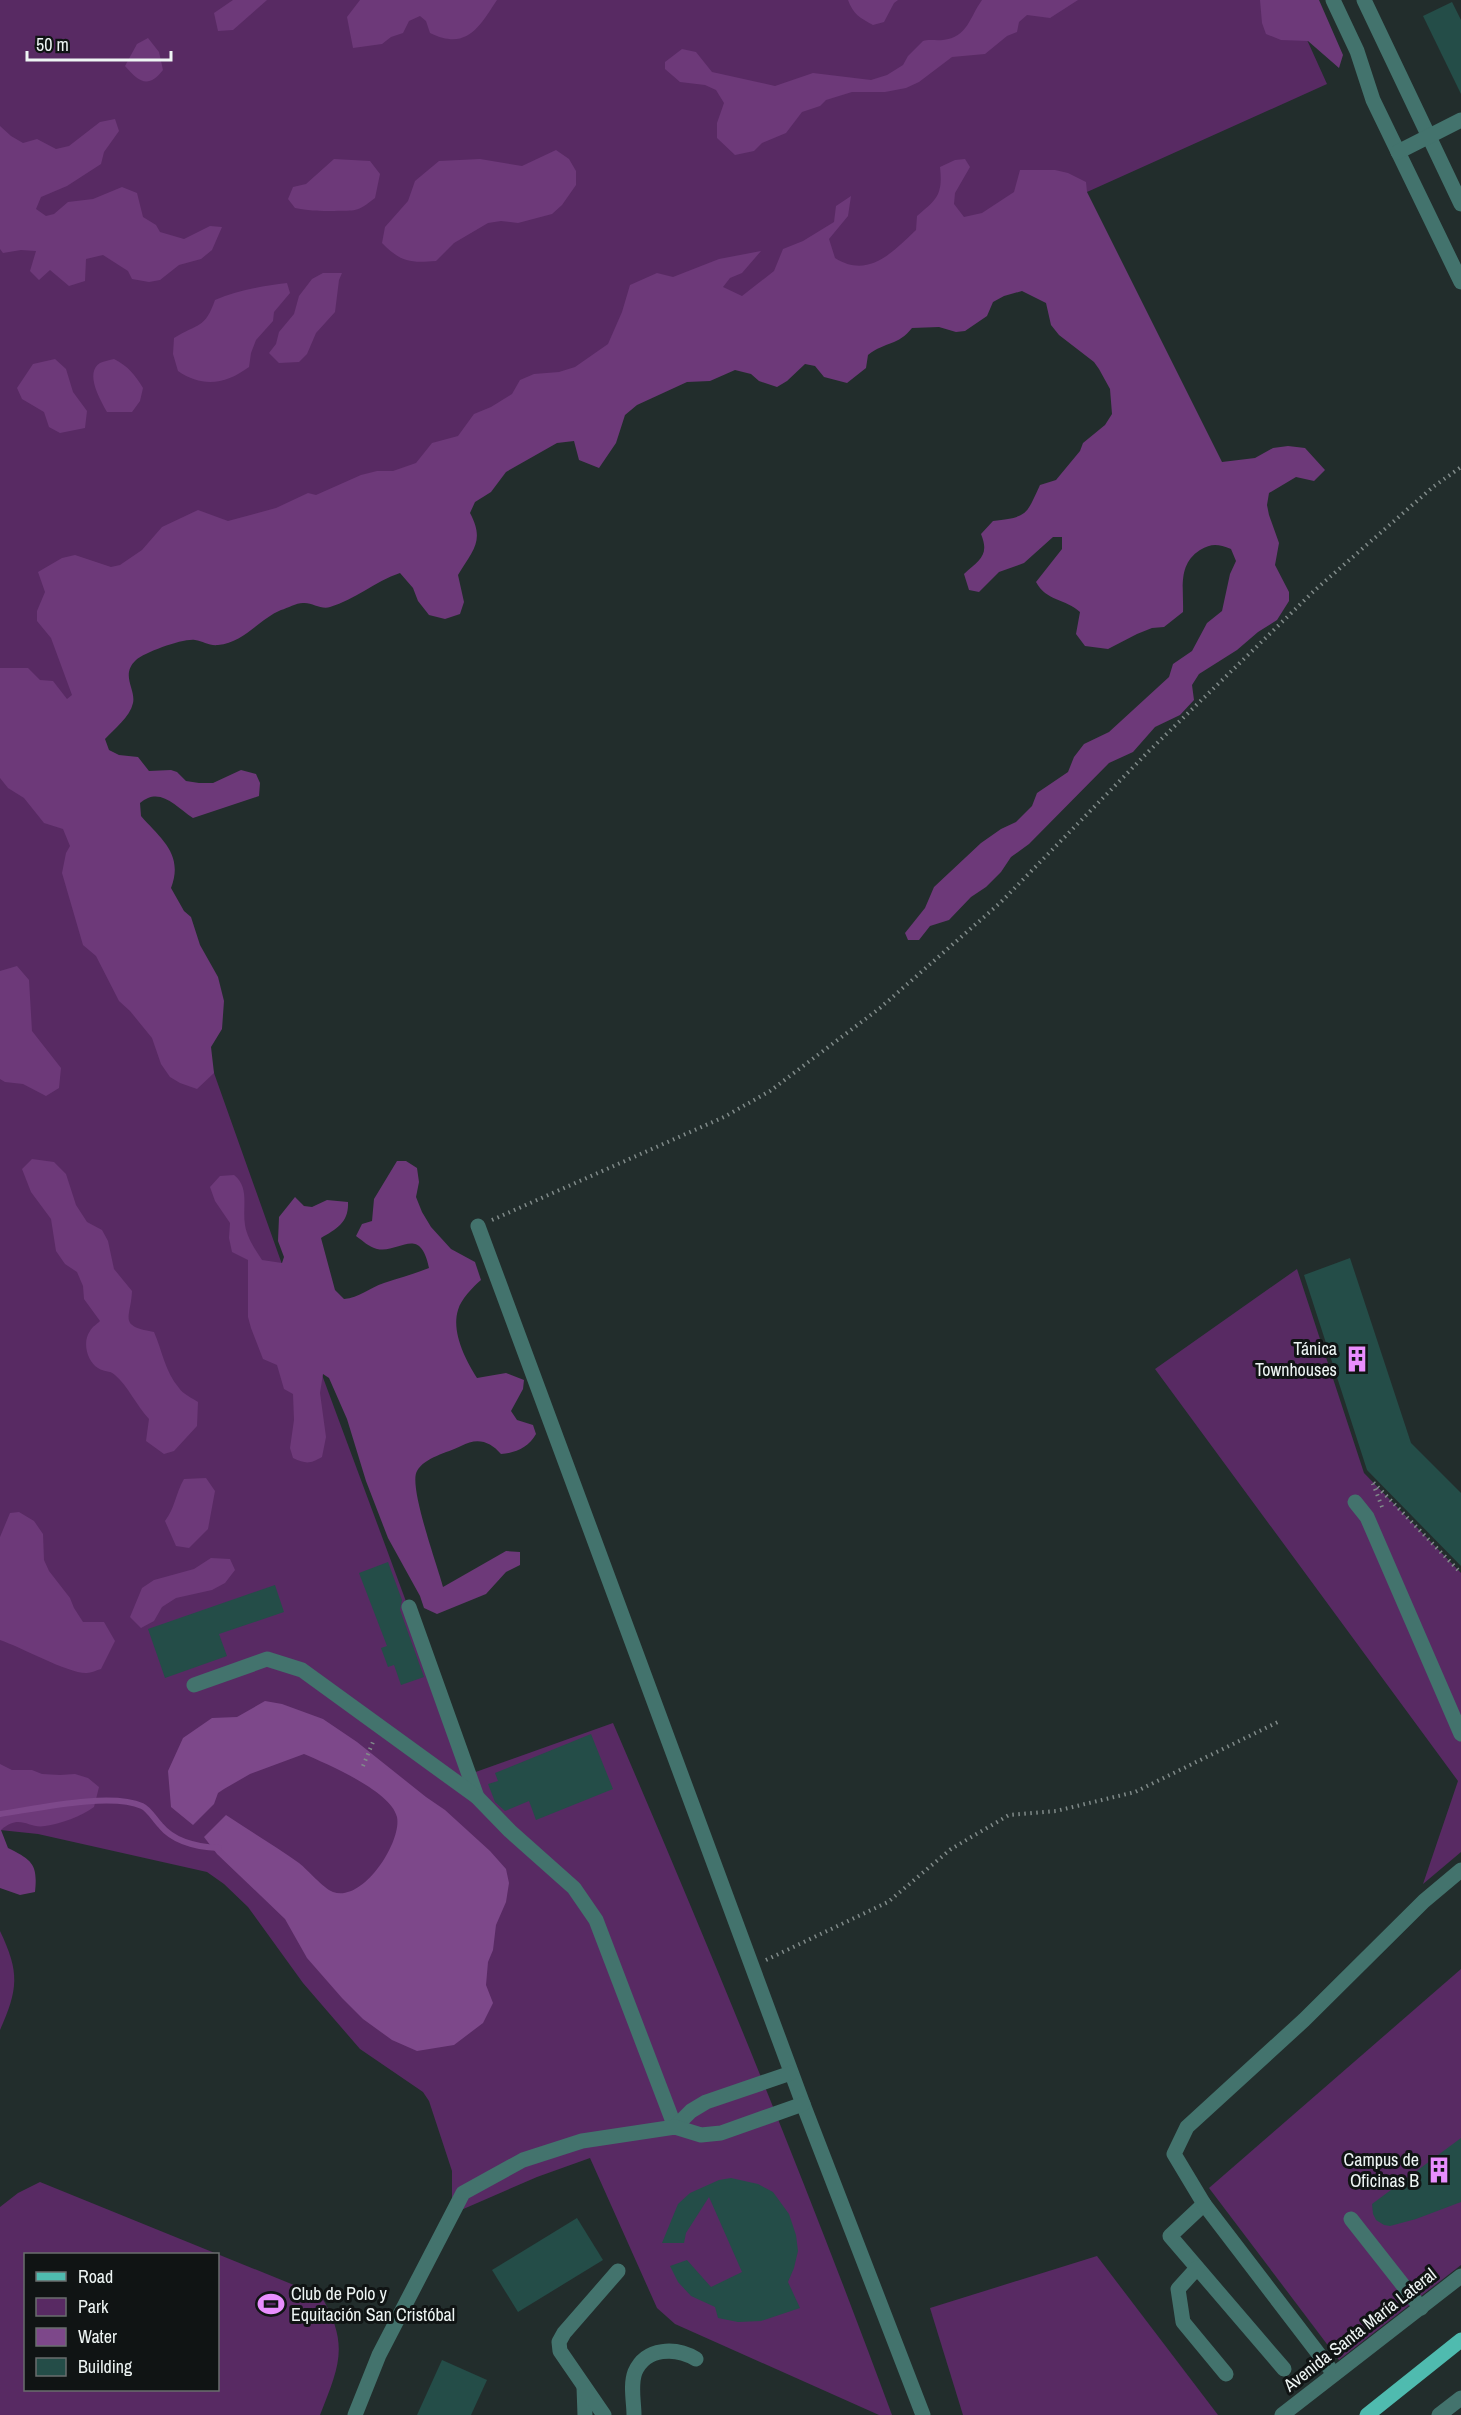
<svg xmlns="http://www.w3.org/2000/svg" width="1461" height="2415" font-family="'Archivo Narrow',sans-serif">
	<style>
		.green { fill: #582a63; fill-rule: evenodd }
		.forest { fill: #6d3979 }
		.water { fill: #7d488a }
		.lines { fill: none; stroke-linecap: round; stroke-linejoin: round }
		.stream { stroke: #7d488a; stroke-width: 6 }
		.building { fill: #244d48 }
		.path { stroke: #818b8a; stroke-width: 4; stroke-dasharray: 1.5 4.5; stroke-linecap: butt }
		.minor { stroke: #43736d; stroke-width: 15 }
		.major { stroke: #4fbbaf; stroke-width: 15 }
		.labels { text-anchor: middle; stroke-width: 6; stroke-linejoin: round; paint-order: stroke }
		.poi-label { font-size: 18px; fill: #eef5f4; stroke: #101414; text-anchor: end }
		.street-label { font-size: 18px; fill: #eef5f4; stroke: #101414 }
	</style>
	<rect width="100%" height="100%" fill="#222d2c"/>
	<g class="green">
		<path d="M0,0H1289L1327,84L1087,192L79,667L214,1073L305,1329L470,1774L613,1723C711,1951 806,2182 892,2415H879L675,2324L657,2308L590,2158L537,2177L461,2210L452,2200V2171L429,2101L423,2092L360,2049L303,1983L248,1907L224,1884L207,1872L38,1834L0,1830Z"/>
		<polygon points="1297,1269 1364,1473 1461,1573 1461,1852 1423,1884 1458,1781 1155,1369"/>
		<path d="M0,1931C20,1973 18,1989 0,2030Z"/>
		<polygon points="1461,1969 1461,2265 1339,2360 1209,2188"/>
		<path d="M40,2182L321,2296C350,2345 339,2366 320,2415H0V2207L18,2193ZM218,2254V2390H26V2254Z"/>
		<polygon points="1097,2256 1218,2415 963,2415 930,2308"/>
	</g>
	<g class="forest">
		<polygon points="233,0 267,0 233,30 218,31 214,13"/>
		<path d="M360,0H497C479,27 467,51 430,33L426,21L420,16L409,21L403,33L391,37L382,44L353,48L347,17Z"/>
		<path d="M848,0H898L894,3L884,22L873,25C860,18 853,14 848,0Z"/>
		<path d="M982,0H1078L1050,18L1027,15L1019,22L1017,32L1007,36L985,54L952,57L919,82L906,88L885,92H852L826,100L820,106L802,112L786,133L762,143L754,151L735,155L717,138V123L724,103L716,90L705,85L680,82L665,69V62L682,49L696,52L712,72L775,86L813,73L871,80L887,75L903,65L908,56L923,41C929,39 936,41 943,40C968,37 969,18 982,0Z"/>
		<polygon points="1260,0 1319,0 1343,55 1339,68 1308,41 1281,40 1266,34 1262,23"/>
		<path d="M148,38L159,52L163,70C148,89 139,82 125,66L137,44Z"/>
		<polygon points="115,119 119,131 104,152 101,164 67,186 41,197 36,209 46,216 54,214 68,202 93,199 122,187 137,193 143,217 156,225 160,232 184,239 210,226 222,227 212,250 201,259 179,265 160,280 149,282 132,279 128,271 103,255 86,259 85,281 69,286 50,270 39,280 30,271 36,251 21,250 3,253 0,249 0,126 11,136 23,143 37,139 56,149 69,146 100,122"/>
		<path d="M556,150L569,159L576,171V185L562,205L552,214L518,223L501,221L488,223L454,243L436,261C409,263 401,262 382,243L385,227L408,201L415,181L439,161L480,159L522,166Z"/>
		<path d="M334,159L370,161L380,174L375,198C356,213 356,210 334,211C319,211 311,211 295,208L288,199L293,187L306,184Z"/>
		<path d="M965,159L970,167L955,193L954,204L964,217L982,213L1014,192L1020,170H1055L1068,173L1086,182L1087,192L1222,462L1255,458L1273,448L1288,446L1305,448L1325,470L1314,481L1296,477L1269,493L1267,505L1269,515L1279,543L1275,565L1289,592V601L1277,620L1258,632L1237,650L1199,674L1192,685L1194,700L1180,715L1155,727L1133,752L1109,763L1029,844L1011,857L1001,872L986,887L971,897L949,920L930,926L919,940H908L905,933L925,908L934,887L981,843L1001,829L1016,822L1032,806L1037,793L1068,772L1074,757L1084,744L1109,732L1169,677L1173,664L1192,651L1207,623L1222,611L1230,574L1236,561L1231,549C1218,544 1212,543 1200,550C1177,565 1184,589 1183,612L1164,627L1152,628L1137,634L1108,649L1085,646L1076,634L1080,612C1066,599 1046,601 1036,582L1062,549V537H1053L1024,563L999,572L979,592L969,590L964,574C979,560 990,556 981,534L993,521C1028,517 1026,515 1040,485L1056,480L1080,451L1083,443L1105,425L1112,414L1110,389L1099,369L1094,362L1059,335L1051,325L1046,303L1022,291L1004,296L993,302L987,316L965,331L956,332L939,327L912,328C898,346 886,341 868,355L866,368L847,383L824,377L815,366L805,364L787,381L777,387L759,381L751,374L735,370L710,381L687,382L637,405L625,415L616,443L599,468L579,460L574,441L557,443L506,472L491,492L475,502L470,513C485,541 473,550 458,575L464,602L460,614L445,619L429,615L418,601L413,588L400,573C375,581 355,600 330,607C321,610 312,602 303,603C296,603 288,608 281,610C259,619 244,643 218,645C209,646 203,641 195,640C184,638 145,652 136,660C120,675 136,689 133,703C130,717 114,729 105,739L109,750L119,755L138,757L149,771L171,770L177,772L186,781L199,783H213L241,770L256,774L260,783L259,796L193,818C175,806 160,786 140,803L141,816C161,839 184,854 171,888L184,911L191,917L200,945L218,977L224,1001L222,1029L211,1047L214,1073L197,1089L180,1083L170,1077L161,1064L152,1038L130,1011L119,1001L96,956L83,945L62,873L66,853L70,846L63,829L44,823L24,798L8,788L0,778V668H28L40,680L53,681L67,699L72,695L51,638L37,621V611L45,592L38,572L62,558L75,555L111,567L120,565L142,550L162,527L198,510L228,521L276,508L308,493L316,495L361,475L377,471H393L416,463L432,443L458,436L474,414L491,407L512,394L520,380L534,374L559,372L575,367L608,344L622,312L630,285L657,273L673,277L719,259L761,251L742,273L730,278L723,287L742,296L774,271L783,249L803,241L834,222L836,206L851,196L848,216L829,239L835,258C868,279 892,253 916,230L917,216C937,199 943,195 940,167L955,160Z"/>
		<polygon points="323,273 342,273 339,280 335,312 316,333 307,354 299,362 279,363 269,353 276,344 279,332 294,314 299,296 312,279"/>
		<path d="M287,283L290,293L274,312L273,321L256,340L251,353L249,367C226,384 203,388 178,371L173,354L174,338C198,323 205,329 215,300C238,290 263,286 287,283Z"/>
		<polygon points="55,359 66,369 73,392 87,411 85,428 60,433 49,427 44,412 22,399 17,388 33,364"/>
		<path d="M114,359C128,366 135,375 143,388L140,401L132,412H107C101,401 84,373 100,363C104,361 110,360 114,359Z"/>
		<polygon points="17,966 29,980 32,1031 61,1068 59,1088 46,1096 23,1084 5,1082 0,1079 0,971"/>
		<path d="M32,1159L54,1162L66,1174L76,1205L87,1222L102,1230L108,1241L114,1269L132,1291C131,1318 117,1326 154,1332C162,1350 165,1372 179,1388C183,1394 192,1398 198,1402L197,1426L174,1451L164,1454L146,1441L149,1419C136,1405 128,1386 115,1375C110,1370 103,1372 98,1368C87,1361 82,1342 90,1331C92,1327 97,1324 100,1321L84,1299L83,1286L77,1272L65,1264L56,1251L51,1219L31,1192L22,1169Z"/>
		<path d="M397,1161H406L417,1168L419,1182L416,1197L422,1212L431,1227L451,1249L475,1262L481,1280C473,1287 461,1299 458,1310C451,1332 466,1361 477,1378L506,1373L524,1380L523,1389L511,1411L517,1420L533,1425L536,1434C529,1447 516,1453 501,1454C490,1441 477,1437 461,1446C447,1453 425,1457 417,1471C408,1486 438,1567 443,1587L506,1551L520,1552V1565L506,1572L486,1594L437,1614L424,1608L420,1596L388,1538L366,1481L347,1419L329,1378L323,1374L320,1393L326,1437L322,1457C310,1464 306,1464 293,1458L290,1448L294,1420L293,1394L284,1389L277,1365L263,1359L251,1328L248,1317V1260L232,1252L229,1238L230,1223L215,1201L210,1187L220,1176L234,1175C250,1188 242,1206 245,1225C247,1238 255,1249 262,1260L282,1263L284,1257L278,1241L279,1217L295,1197L304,1206L312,1207L327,1200L348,1202C349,1222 337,1229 321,1238L335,1290L344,1299C359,1298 369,1288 384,1283C399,1278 414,1274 429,1268C420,1224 399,1254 377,1249C369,1247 363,1241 356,1236L362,1224L372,1221L374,1199Z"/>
		<path d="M206,1478L215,1491L208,1529L189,1548L176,1546L165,1521C175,1508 175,1495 184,1479Z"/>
		<path d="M19,1512L34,1521L43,1534L44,1560L49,1571L70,1598L74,1608L83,1622H104L115,1641L101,1669C97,1670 91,1673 87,1673C69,1674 21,1647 0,1640V1537L10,1513Z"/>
		<polygon points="211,1558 230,1559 235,1570 225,1583 212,1590 176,1598 162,1607 154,1621 141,1628 130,1617 142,1588 154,1580 194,1569"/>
		<path d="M0,1764L12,1770H32L42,1774L60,1775L75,1774L88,1778L99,1787L94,1807C82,1816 60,1824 45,1826C28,1829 20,1813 1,1830L8,1848C32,1860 38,1864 35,1892L20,1895L0,1888Z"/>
	</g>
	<path class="water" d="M265,1701L282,1704L323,1719L357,1742L426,1797L445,1810L490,1851L506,1869L509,1883L506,1902L496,1925L493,1950L488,1962L486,1985L493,2003L483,2023L454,2045L417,2051L392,2040L363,2019L342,1998L307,1958L285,1919L217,1854L204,1837L226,1815C250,1831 275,1846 299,1863C308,1870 323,1888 333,1892C363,1903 402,1842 397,1817C391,1791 327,1764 304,1754L250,1774L224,1789L218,1793L214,1804L193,1825L171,1807L168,1771L183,1738L212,1718L237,1717Z"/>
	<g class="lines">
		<path class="stream" d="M0,1814C35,1809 110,1792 142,1806C149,1809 155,1820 161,1826C175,1843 198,1847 219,1848"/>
	</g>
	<g class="building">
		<polygon points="1452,2 1461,20 1461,94 1423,16"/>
		<polygon points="1350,1258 1411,1443 1461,1493 1461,1566 1367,1470 1304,1275"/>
		<polygon points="388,1562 402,1600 400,1610 424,1677 401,1685 394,1665 388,1667 381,1648 387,1646 359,1573"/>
		<polygon points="275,1585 284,1612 219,1634 227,1656 165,1678 148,1629"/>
		<polygon points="591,1734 613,1789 536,1820 529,1801 505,1811 495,1802 488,1784 498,1781 495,1773"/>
		<polygon points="1461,2138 1461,2202 1416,2219 1390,2226 1384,2225 1376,2220 1373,2214 1372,2204"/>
		<polygon points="731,2178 758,2184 773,2192 789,2214 796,2235 798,2251 794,2268 788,2282 800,2308 761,2321 738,2322 718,2318 715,2307 691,2296 678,2282 670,2266 687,2260 711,2287 742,2272 709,2197 686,2233 684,2243 662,2243 678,2204 690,2193 719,2180"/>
		<polygon points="577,2218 603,2260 518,2312 492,2270"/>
		<polygon points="442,2360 487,2380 471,2415 417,2415"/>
	</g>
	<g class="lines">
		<g class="path">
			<polyline points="492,1220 724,1117 770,1091 880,1008 1000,903 1149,751 1315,590 1433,487 1461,467"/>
			<polyline points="1382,1507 1372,1481 1461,1573"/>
			<polyline points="363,1766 373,1742"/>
			<polyline points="766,1960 888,1902 951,1849 1009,1815 1056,1811 1135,1792 1280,1721"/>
		</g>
		<g class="minor">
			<polyline points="1333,0 1357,51 1373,100 1461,282"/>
			<polyline points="1364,0 1461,204"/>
			<polyline points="1398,152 1461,120"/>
			<polyline points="478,1226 803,2104 923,2415"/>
			<polyline points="1355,1502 1367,1517 1461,1734"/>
			<polyline points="409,1607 477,1797"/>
			<polyline points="194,1685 267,1659 302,1670 477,1797 510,1831 574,1888 596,1920 675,2127"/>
			<polyline points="675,2127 691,2111 706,2102 791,2073"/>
			<polyline points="1204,2204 1170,2236 1284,2369"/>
			<polyline points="1351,2219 1421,2308"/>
			<polyline points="1197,2268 1178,2289 1183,2322 1226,2374"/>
			<polyline points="1334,2374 1204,2204 1174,2154 1187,2127 1304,2020 1424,1901 1461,1870"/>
			<polyline points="584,2387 585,2415"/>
			<polyline points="355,2415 379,2355 463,2193 523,2160 582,2141 675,2127 701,2135 721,2133 803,2104"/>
			<polyline points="604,2415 560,2351 559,2342 564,2333 618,2271"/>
			<path d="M634,2415C634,2402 630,2385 635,2372C646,2347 676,2347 696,2359"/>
			<polyline points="1282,2415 1461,2276"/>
			<polyline points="1439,2415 1461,2398"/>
		</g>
		<polyline class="major" points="1367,2415 1461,2340"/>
	</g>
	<defs>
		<g id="building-bare" transform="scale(2.07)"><path d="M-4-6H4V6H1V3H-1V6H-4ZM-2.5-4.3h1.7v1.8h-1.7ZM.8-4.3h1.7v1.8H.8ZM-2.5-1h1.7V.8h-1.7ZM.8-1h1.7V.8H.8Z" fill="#e98efe" stroke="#101414" stroke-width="2.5" paint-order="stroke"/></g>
		<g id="stadium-bare" transform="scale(2.07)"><path d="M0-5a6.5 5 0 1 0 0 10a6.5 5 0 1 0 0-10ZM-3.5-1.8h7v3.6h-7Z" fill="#e98efe" stroke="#101414" stroke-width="2.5" paint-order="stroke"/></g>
	</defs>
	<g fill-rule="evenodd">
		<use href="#building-bare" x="1357" y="1359"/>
		<use href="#building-bare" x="1439" y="2170"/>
		<use href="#stadium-bare" x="271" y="2304"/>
	</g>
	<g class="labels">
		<g class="poi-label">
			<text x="1337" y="1355">Tánica<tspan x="1337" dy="21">Townhouses</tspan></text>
			<text x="1419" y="2166">Campus de<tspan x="1419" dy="21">Oficinas B</tspan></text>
			<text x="291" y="2300" text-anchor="start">Club de Polo y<tspan x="291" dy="21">Equitación San Cristóbal</tspan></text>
		</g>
		<g class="street-label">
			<text transform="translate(1360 2330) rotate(-38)" y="6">Avenida Santa María Lateral</text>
		</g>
	</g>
	<rect x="24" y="2253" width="195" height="138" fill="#101414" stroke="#696e6e" stroke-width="1.5"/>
	<rect x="36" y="2272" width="30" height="9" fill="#4fbbaf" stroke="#696e6e" stroke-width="1.5"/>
	<text x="78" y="2283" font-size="18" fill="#eef5f4">Road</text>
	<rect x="36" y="2298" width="30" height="18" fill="#582a63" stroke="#696e6e" stroke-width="1.5"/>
	<text x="78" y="2313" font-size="18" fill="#eef5f4">Park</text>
	<rect x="36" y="2328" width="30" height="18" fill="#7d488a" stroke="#696e6e" stroke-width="1.5"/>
	<text x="78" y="2343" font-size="18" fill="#eef5f4">Water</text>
	<rect x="36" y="2358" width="30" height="18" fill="#244d48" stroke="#696e6e" stroke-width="1.5"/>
	<text x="78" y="2373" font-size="18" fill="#eef5f4">Building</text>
	<path d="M27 51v9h144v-9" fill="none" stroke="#eef5f4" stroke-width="3"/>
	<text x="36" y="51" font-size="18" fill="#eef5f4" stroke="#101414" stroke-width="4.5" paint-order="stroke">50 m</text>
</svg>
